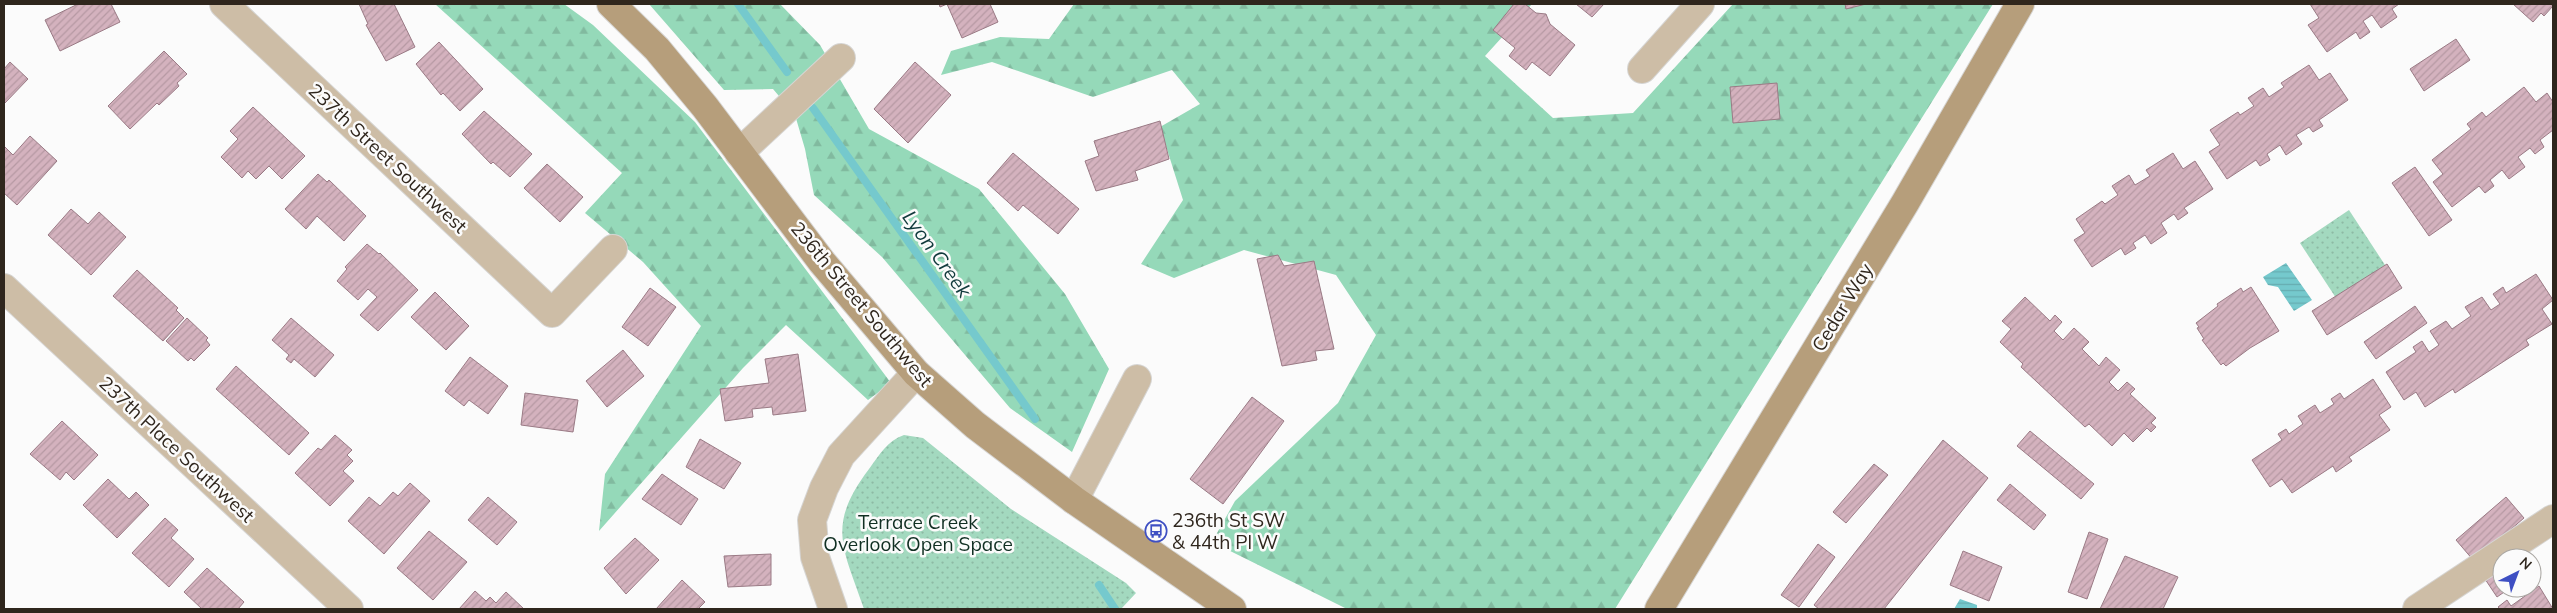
<svg xmlns="http://www.w3.org/2000/svg" width="2557" height="613" font-family="Mulish,sans-serif">
	<style>
		.forest { fill: url(#forest-firs) }
		.park { fill: url(#park-dots) }
		.water { fill: url(#water-rules) }
		.lines { fill: none; stroke-linecap: round; stroke-linejoin: round }
		.stream { stroke: #75c9cd; stroke-width: 8 }
		.building { fill: url(#building-hatch); stroke: #9a7a85 }
		.street-casing { stroke: #d6d5d3; stroke-width: 30 }
		.secondary-casing { stroke: #d6d5d3; stroke-width: 30 }
		.street { stroke: #cdbda6; stroke-width: 28 }
		.secondary { stroke: #b69e7b; stroke-width: 28 }
		.labels { text-anchor: middle; stroke-width: 5; stroke-linejoin: round; paint-order: stroke }
		.street-label { font-size: 19px; fill: #2f261d; stroke: #fbfbfb }
		.poi-label { font-size: 19px; fill: #2f261d; stroke: #fbfbfb; text-anchor: start }
		.park-label { font-size: 19px; fill: #113023; stroke: #fbfbfb }
		.water-label { font-size: 20px; font-style: italic; fill: #113a3c; stroke: #fbfbfb }
	</style>
	<defs>
		<pattern id="forest-firs" width="22" height="20" patternUnits="userSpaceOnUse" patternTransform="scale(1.25)"><rect width="22" height="20" fill="#95d9b9"/><path d="M5 1l3.5 6h-7zM16 11l3.5 6h-7z" fill="#81ba9f"/></pattern>
		<pattern id="park-dots" width="8" height="8" patternUnits="userSpaceOnUse" patternTransform="scale(1.25)"><rect width="8" height="8" fill="#a3d9bf"/><path d="M2 2h.1M6 6h.1" fill="none" stroke="#8dbaa4" stroke-width="1.8" stroke-linecap="round"/></pattern>
		<pattern id="water-rules" width="6" height="5" patternUnits="userSpaceOnUse" patternTransform="scale(1.25)"><rect width="6" height="5" fill="#75c9cd"/><path d="M0 2.5h6" fill="none" stroke="#66acb0"/></pattern>
		<pattern id="building-hatch" width="6" height="6" patternUnits="userSpaceOnUse" patternTransform="scale(1.25)"><rect width="6" height="6" fill="#d4b2be"/><path d="M-1 1l2-2M0 6l6-6M5 7l2-2" fill="none" stroke="#b699a3"/></pattern>
	</defs>
	<rect width="100%" height="100%" fill="#fbfbfb"/>
	<g class="forest">
		<polygon points="435,4 564,4 593,25 695,122 891,383 868,400 786,325 743,368 599,531 605,474 701,326 643,262 585,213 622,173"/>
		<polygon points="649,4 780,4 820,45 869,129 979,189 1065,294 1109,369 1072,452 1010,408 882,257 814,195 805,149 795,115 773,89 724,90"/>
		<polygon points="1074,4 1532,4 1485,56 1553,118 1633,113 1733,4 1993,4 1615,609 1347,609 1212,542 1235,501 1338,403 1376,335 1336,275 1244,250 1174,278 1141,264 1183,200 1160,127 1200,104 1172,70 1093,97 992,62 941,75 951,51 1000,37 1049,39"/>
	</g>
	<g class="park">
		<polygon points="2349,210 2385,265 2336,298 2300,243"/>
		<path d="M904,435L923,438L1011,509L1126,583L1136,593L1121,609H864C843,547 826,526 869,469C880,454 887,441 904,435Z"/>
	</g>
	<g class="water">
		<polygon points="2286,263 2312,300 2294,311 2278,287 2268,285 2263,277"/>
		<polygon points="1960,599 1977,605 1977,609 1954,609"/>
	</g>
	<g class="lines">
		<g class="stream">
			<polyline points="738,4 787,72"/>
			<polyline points="813,108 1035,419"/>
			<polyline points="1099,585 1115,609"/>
		</g>
	</g>
	<g class="building">
		<polygon points="78,4 111,4 120,22 60,51 45,20"/>
		<polygon points="359,4 394,4 415,47 386,61 366,25 368,24"/>
		<polygon points="939,4 990,4 998,22 962,38 947,4 940,7"/>
		<polygon points="1514,4 1525,4 1536,13 1546,14 1550,24 1575,45 1550,76 1532,62 1526,70 1509,56 1515,48 1493,30"/>
		<polygon points="1576,4 1604,4 1592,17"/>
		<polygon points="1845,4 1866,4 1846,9"/>
		<polygon points="2310,4 2399,4 2392,9 2397,17 2381,28 2372,15 2363,21 2370,32 2360,39 2356,32 2327,52 2308,25 2319,18"/>
		<polygon points="2513,4 2553,4 2553,6 2544,16 2541,13 2533,22"/>
		<polygon points="2456,39 2470,60 2424,91 2410,69"/>
		<polygon points="439,42 483,89 460,111 443,93 441,95 416,64"/>
		<polygon points="164,51 187,74 177,83 179,86 159,105 157,103 130,129 108,106"/>
		<polygon points="10,62 28,79 4,104 4,69"/>
		<polygon points="915,62 951,95 908,143 874,109"/>
		<polygon points="2309,65 2319,80 2330,73 2348,100 2319,120 2323,126 2313,132 2309,127 2296,135 2302,144 2286,155 2280,145 2267,154 2270,160 2260,166 2256,160 2227,179 2209,152 2220,145 2210,130 2238,112 2240,115 2254,106 2248,98 2263,88 2269,97 2284,87 2281,83"/>
		<polygon points="1777,83 1780,119 1733,123 1730,87"/>
		<polygon points="2524,87 2536,102 2547,93 2553,102 2553,130 2540,140 2544,147 2535,154 2530,148 2518,157 2525,167 2509,179 2502,170 2490,180 2494,186 2485,193 2479,186 2452,207 2433,182 2443,174 2432,160 2471,129 2467,124 2482,112 2486,117"/>
		<polygon points="253,107 305,156 282,179 269,166 256,179 248,171 242,178 221,157 238,139 230,131"/>
		<polygon points="484,111 532,154 510,177 493,162 491,164 462,134"/>
		<polygon points="1160,121 1169,159 1135,171 1138,180 1096,191 1085,161 1099,156 1094,141"/>
		<polygon points="30,136 57,161 17,205 4,193 4,146 13,155"/>
		<polygon points="1013,153 1079,209 1058,234 1023,205 1018,211 987,183"/>
		<polygon points="2173,153 2183,169 2195,161 2213,189 2184,208 2188,213 2178,220 2174,214 2161,223 2167,233 2151,244 2145,235 2133,243 2136,248 2125,255 2121,248 2092,267 2074,240 2085,233 2076,219 2102,201 2105,204 2118,195 2112,186 2129,175 2135,185 2150,176 2146,170"/>
		<polygon points="547,164 583,197 560,222 524,188"/>
		<polygon points="2415,167 2452,220 2429,236 2392,183"/>
		<polygon points="318,174 327,182 329,180 366,216 344,241 317,216 306,229 285,209"/>
		<polygon points="71,209 88,224 99,212 126,237 91,275 48,235"/>
		<polygon points="367,244 379,254 380,253 418,290 378,331 360,315 377,297 368,289 358,300 337,281 347,269 345,267"/>
		<polygon points="1278,255 1284,266 1314,261 1334,349 1315,351 1317,360 1282,366 1257,259"/>
		<polygon points="2387,264 2402,288 2327,335 2312,311"/>
		<polygon points="137,270 178,308 176,310 184,318 163,341 113,296"/>
		<polygon points="2536,274 2553,300 2542,309 2552,324 2526,340 2529,345 2455,393 2453,389 2425,407 2416,392 2404,400 2386,372 2416,352 2413,347 2422,341 2429,352 2439,345 2430,331 2446,321 2452,329 2471,316 2465,307 2482,297 2491,310 2500,304 2493,294 2503,287 2506,293"/>
		<polygon points="2251,287 2279,331 2250,348 2226,366 2223,363 2221,365 2202,340 2204,339 2197,328 2199,327 2196,323 2218,306 2217,304 2241,288 2243,292"/>
		<polygon points="650,288 676,307 648,346 622,327"/>
		<polygon points="435,292 469,326 446,350 411,317"/>
		<polygon points="2025,297 2050,321 2055,315 2062,322 2054,331 2063,340 2074,328 2089,342 2082,349 2099,366 2106,357 2120,370 2109,382 2118,391 2127,382 2135,389 2130,394 2156,418 2151,423 2156,427 2151,432 2147,428 2133,442 2124,433 2112,446 2089,424 2085,427 2021,367 2023,364 2000,342 2011,329 2002,321"/>
		<polygon points="2415,306 2427,323 2376,359 2364,342"/>
		<polygon points="187,318 208,338 206,340 210,345 194,361 191,358 188,361 166,341"/>
		<polygon points="291,318 334,355 315,377 294,359 291,363 286,359 289,355 272,340"/>
		<polygon points="623,350 644,376 607,407 586,381"/>
		<polygon points="798,354 806,411 773,415 772,407 752,409 753,417 725,421 720,389 769,383 765,359"/>
		<polygon points="470,357 508,386 488,414 469,400 464,406 445,391"/>
		<polygon points="236,366 309,433 289,455 216,389"/>
		<polygon points="2373,379 2391,407 2379,415 2390,430 2349,457 2352,461 2336,472 2333,466 2292,493 2282,479 2270,487 2252,460 2282,440 2278,434 2286,429 2289,434 2303,424 2298,416 2315,405 2320,413 2334,404 2331,399 2340,393 2344,399"/>
		<polygon points="525,393 578,400 573,432 521,425"/>
		<polygon points="1252,397 1284,421 1223,504 1190,479"/>
		<polygon points="62,421 98,455 74,480 66,472 60,480 30,454"/>
		<polygon points="2030,431 2094,484 2081,499 2017,446"/>
		<polygon points="335,435 352,450 347,455 353,461 343,471 354,481 330,506 295,473 318,448 321,450"/>
		<polygon points="700,439 741,463 724,489 686,467"/>
		<polygon points="1943,440 1988,478 1884,609 1819,609 1814,605"/>
		<polygon points="1874,464 1888,475 1846,523 1833,512"/>
		<polygon points="662,474 698,499 681,525 642,499"/>
		<polygon points="108,479 129,499 136,492 149,505 117,538 83,505"/>
		<polygon points="410,483 430,501 384,554 348,521 369,497 380,506 393,492 398,496"/>
		<polygon points="2010,484 2046,515 2034,530 1997,500"/>
		<polygon points="488,497 517,522 497,545 468,520"/>
		<polygon points="2506,497 2524,518 2474,561 2456,540"/>
		<polygon points="165,518 178,530 171,538 194,559 169,587 132,553"/>
		<polygon points="429,531 467,562 433,600 397,568"/>
		<polygon points="2089,532 2108,539 2087,599 2068,592"/>
		<polygon points="635,538 659,560 626,594 604,568"/>
		<polygon points="1818,544 1835,557 1799,607 1781,595"/>
		<polygon points="1963,551 2002,567 1989,601 1950,585"/>
		<polygon points="771,554 771,585 728,587 724,556"/>
		<polygon points="2125,556 2178,577 2163,609 2100,609"/>
		<polygon points="2502,567 2502,588 2510,588 2497,597 2485,579"/>
		<polygon points="207,568 244,602 238,609 202,609 184,592"/>
		<polygon points="682,580 705,602 698,609 656,609"/>
		<polygon points="2539,586 2553,609 2500,609 2498,607 2507,600 2511,606"/>
		<polygon points="475,591 486,601 490,597 496,603 506,592 524,609 459,609"/>
	</g>
	<g class="lines">
		<g class="street-casing">
			<g id="street">
				<polyline points="224,4 552,313 613,249"/>
				<polyline points="1642,69 1700,4"/>
				<polyline points="739,153 841,58"/>
				<polyline points="4,288 349,609"/>
				<polyline points="1074,500 1137,379"/>
				<polyline points="833,609 815,557 812,520 824,488 841,455 916,373"/>
				<polyline points="2417,609 2553,519"/>
			</g>
		</g>
		<g class="secondary-casing">
			<g id="secondary">
				<polyline points="611,4 657,49 705,107 822,262 916,373 975,425 1074,500 1232,609"/>
				<polyline points="1659,609 1905,203 2020,4"/>
			</g>
		</g>
		<use href="#street" class="street"/>
		<use href="#secondary" class="secondary"/>
	</g>
	<defs>
		<g id="bus-ring" transform="scale(1.125)"><circle r="9.5" fill="#fbfbfb" stroke="#3e4fc3" stroke-width="1.5"/><path d="M-5-6H5V4H4V6H2V4H-2V6H-4V4H-5ZM-3.5-4V0h7V-4ZM-3.5 1.2v1.5H-2V1.2ZM2 1.2v1.5H3.5V1.2Z" fill="#3e4fc3"/></g>
	</defs>
	<g fill-rule="evenodd">
		<use href="#bus-ring" x="1156" y="531"/>
	</g>
	<g class="labels">
		<g class="street-label">
			<text transform="translate(388 158) rotate(43)" y="7">237th Street Southwest</text>
			<text transform="translate(862 304) rotate(50)" y="7">236th Street Southwest</text>
			<text transform="translate(1842 307) rotate(-59)" y="7">Cedar Way</text>
			<text transform="translate(177 449) rotate(43)" y="7">237th Place Southwest</text>
		</g>
		<g class="poi-label">
			<text x="1172" y="527">236th St SW<tspan x="1172" dy="22">&amp; 44th Pl W</tspan></text>
		</g>
		<g class="park-label">
			<text x="918" y="529">Terrace Creek<tspan x="918" dy="22">Overlook Open Space</tspan></text>
		</g>
		<g class="water-label">
			<text transform="translate(937 254) rotate(54)" y="7">Lyon Creek</text>
		</g>
	</g>
	<rect width="2557" height="613" fill="none" stroke="#2f261d" stroke-width="10"/>
	<g transform="translate(2517 573) rotate(42)"><circle r="24" fill="#fbfbfb" stroke="#a9a6a2"/>
	<path d="M0-4L9 19L0 12L-9 19Z" fill="#3e4fc3"/>
	<text y="-8" font-size="14" font-weight="bold" text-anchor="middle" fill="#2f261d">N</text>
	</g>
</svg>
